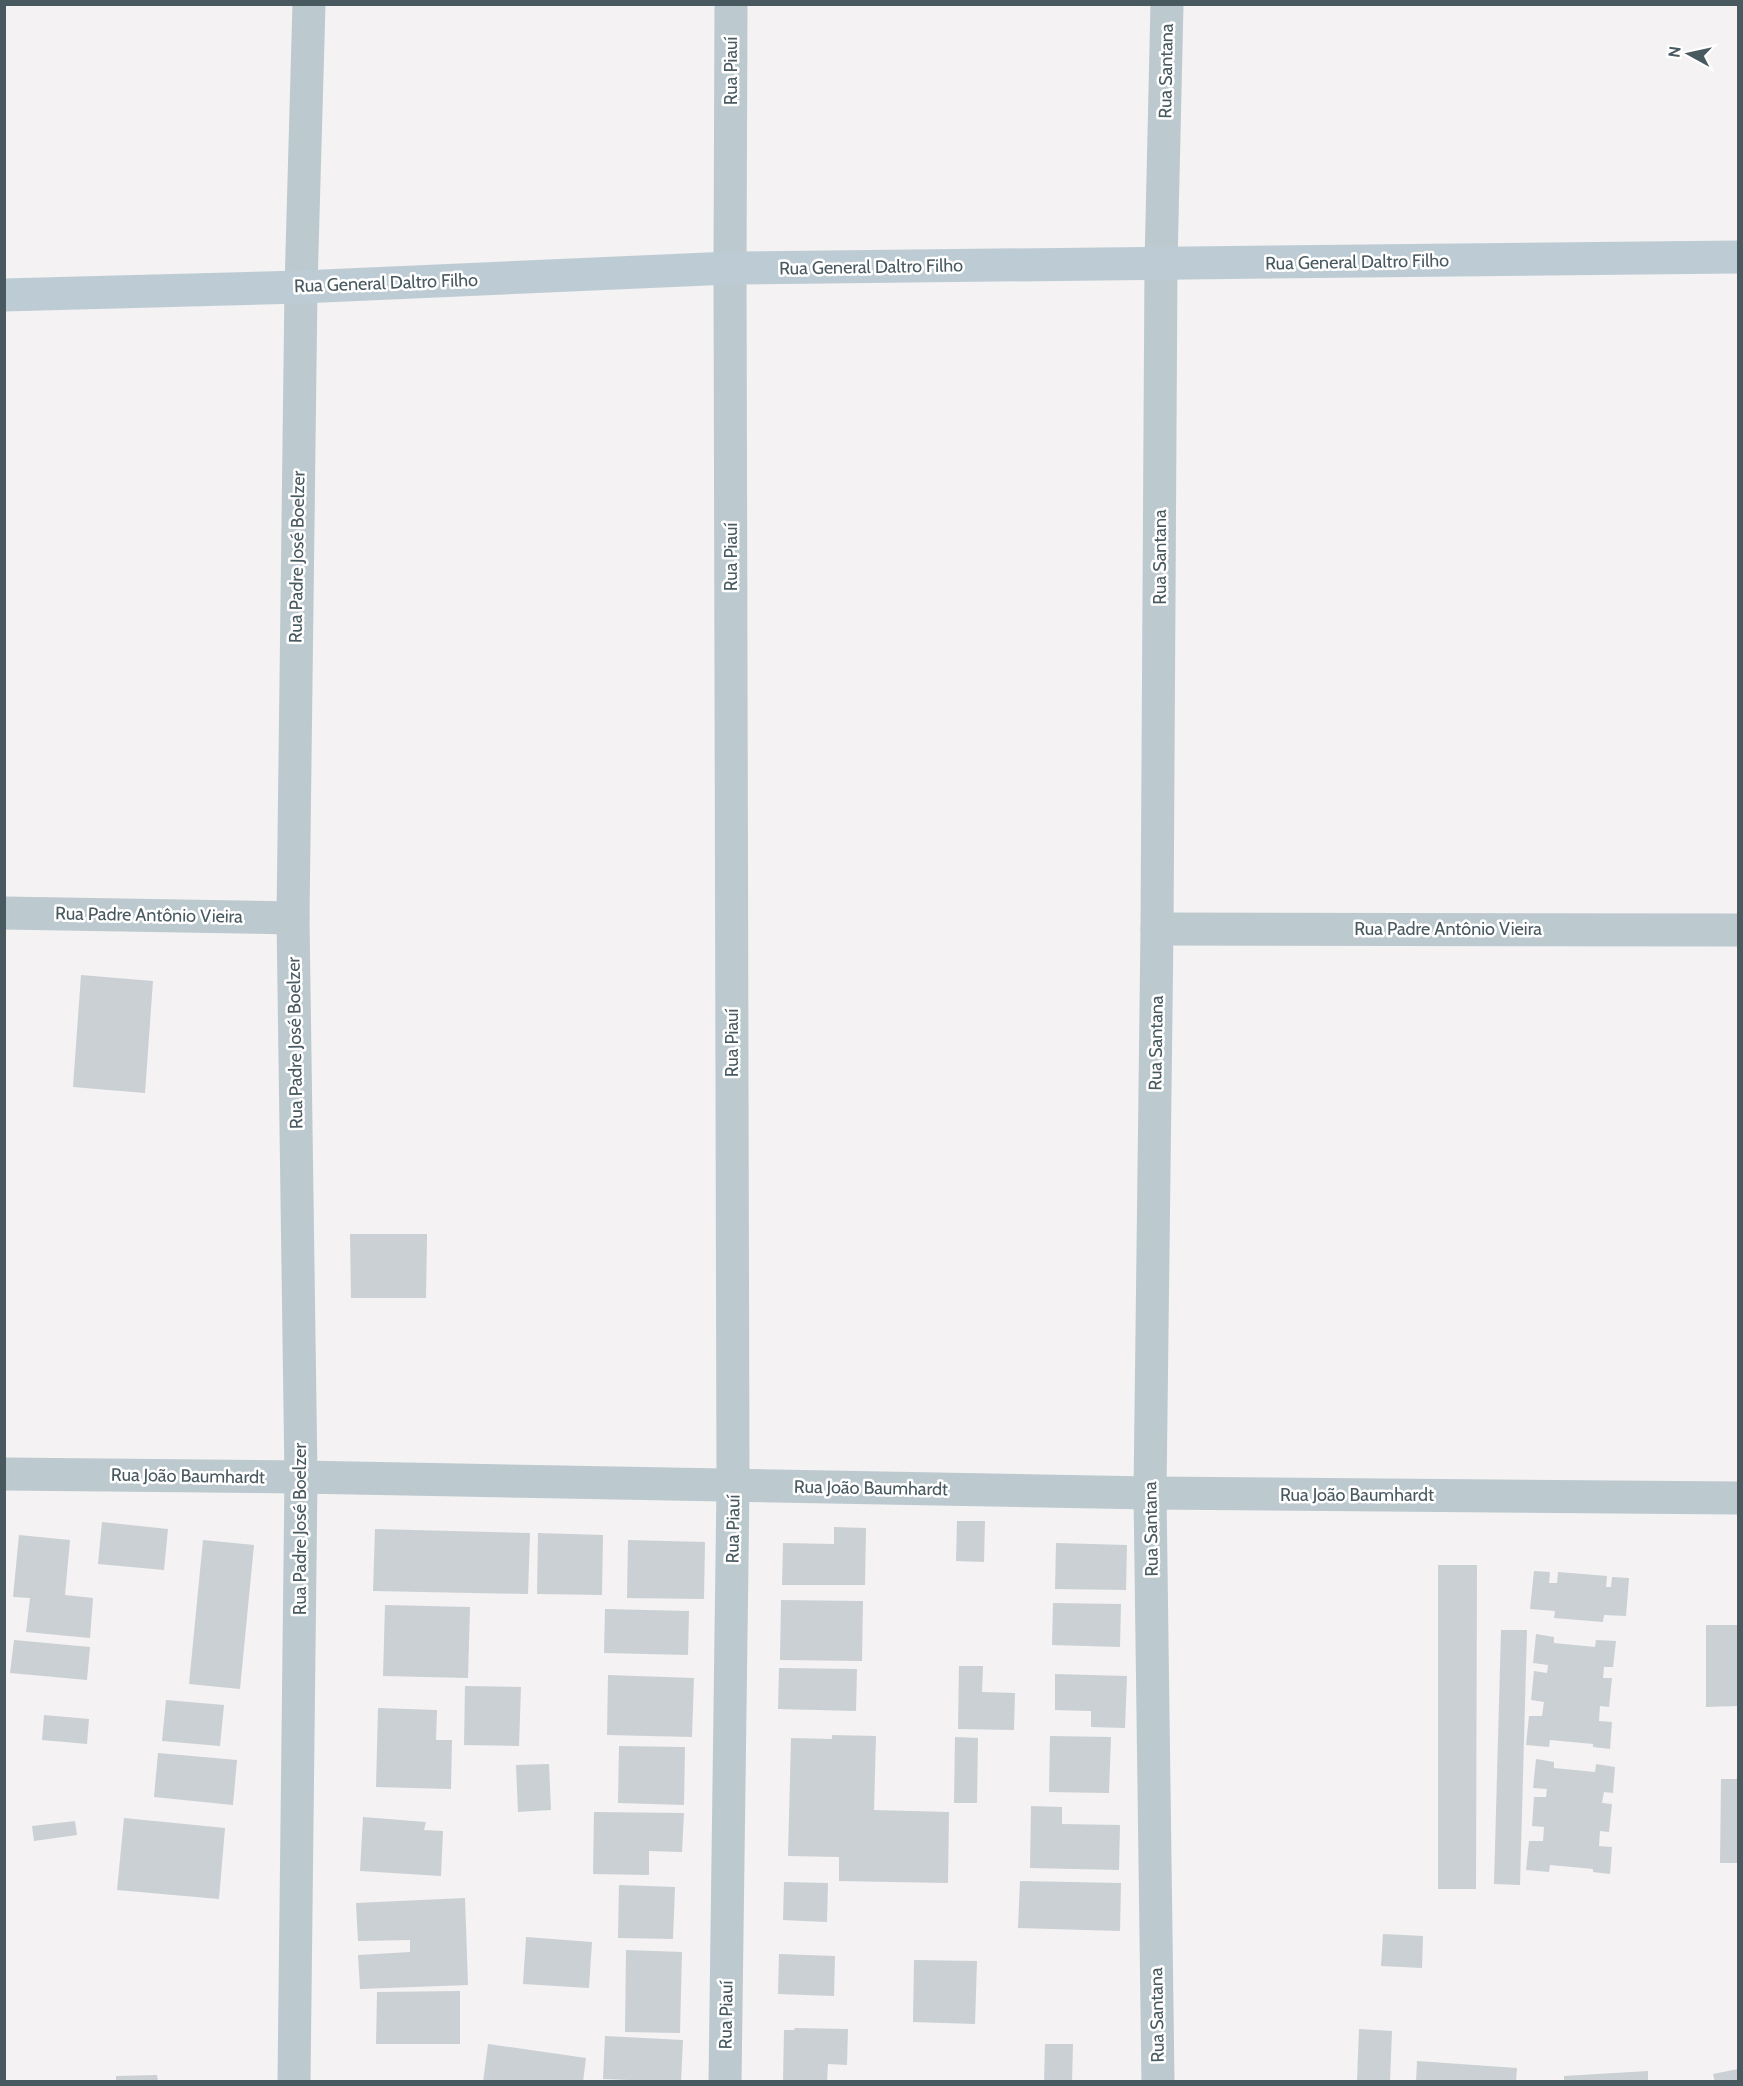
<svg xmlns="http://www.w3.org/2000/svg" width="1743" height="2086" font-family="Cabin,sans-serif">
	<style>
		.building { fill: #cbd0d4 }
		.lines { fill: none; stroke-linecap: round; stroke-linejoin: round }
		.street { stroke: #bcc9cf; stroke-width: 33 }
		.secondary { stroke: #bdccd4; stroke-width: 33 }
		.labels { text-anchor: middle; stroke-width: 5; stroke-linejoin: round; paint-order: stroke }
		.street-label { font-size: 18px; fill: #485960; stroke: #fff }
	</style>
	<rect width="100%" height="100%" fill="#f4f2f2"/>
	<g class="building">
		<polygon points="81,975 153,981 145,1093 73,1087"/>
		<polygon points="350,1234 427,1234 426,1298 351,1298"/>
		<polygon points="957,1521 985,1521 984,1562 956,1561"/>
		<polygon points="102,1522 168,1529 164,1570 98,1564"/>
		<polygon points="834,1527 866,1528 865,1585 782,1585 783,1543 834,1544"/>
		<polygon points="375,1529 530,1533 528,1594 373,1591"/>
		<polygon points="538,1533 603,1535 602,1595 537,1594"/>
		<polygon points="19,1535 70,1540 65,1595 93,1598 90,1638 26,1632 30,1598 13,1597"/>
		<polygon points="203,1540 254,1545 240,1689 189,1684"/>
		<polygon points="628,1540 705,1542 704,1599 627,1598"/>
		<polygon points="1056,1543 1127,1545 1126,1590 1055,1589"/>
		<polygon points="1438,1565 1477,1565 1476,1889 1438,1889"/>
		<polygon points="1534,1571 1550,1572 1549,1583 1557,1583 1558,1572 1607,1576 1606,1587 1611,1587 1612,1577 1629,1578 1626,1616 1604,1615 1603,1622 1554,1618 1555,1611 1530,1609"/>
		<polygon points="781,1600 863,1601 862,1661 780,1660"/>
		<polygon points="1053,1603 1121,1604 1120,1647 1052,1645"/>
		<polygon points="385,1605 470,1607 468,1678 383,1676"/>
		<polygon points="605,1609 689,1611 688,1655 604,1653"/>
		<polygon points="1706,1625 1738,1625 1738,1706 1706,1707"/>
		<polygon points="1501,1630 1527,1630 1520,1885 1494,1884"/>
		<polygon points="1536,1634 1554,1637 1554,1643 1595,1647 1596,1640 1616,1641 1613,1667 1604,1667 1603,1678 1612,1678 1609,1707 1600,1706 1599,1721 1612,1722 1610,1749 1593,1747 1593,1744 1550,1740 1549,1747 1526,1745 1529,1716 1542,1716 1544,1702 1531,1700 1534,1671 1547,1673 1548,1665 1533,1663"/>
		<polygon points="14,1640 90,1647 87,1680 10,1673"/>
		<polygon points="959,1666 983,1666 982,1692 1015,1693 1014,1730 958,1729"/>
		<polygon points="779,1668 857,1669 856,1711 778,1709"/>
		<polygon points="1055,1674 1127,1676 1125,1728 1091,1727 1091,1711 1055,1710"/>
		<polygon points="608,1675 694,1678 692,1737 607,1735"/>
		<polygon points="465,1686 521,1687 519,1746 464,1745"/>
		<polygon points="166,1700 224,1705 220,1746 162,1741"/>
		<polygon points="378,1708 437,1710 436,1740 452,1740 451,1789 376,1787"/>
		<polygon points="44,1715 89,1719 87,1744 42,1740"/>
		<polygon points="832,1735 876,1736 874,1810 949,1812 948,1883 839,1881 839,1857 788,1856 791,1738 832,1739"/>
		<polygon points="1050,1736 1111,1737 1109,1793 1049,1792"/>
		<polygon points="955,1737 978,1738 977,1803 954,1803"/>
		<polygon points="619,1746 685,1747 684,1805 618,1803"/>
		<polygon points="158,1753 237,1760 233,1805 154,1797"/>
		<polygon points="1536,1759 1554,1762 1554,1768 1595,1772 1596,1764 1615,1767 1613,1793 1604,1792 1602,1803 1612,1804 1609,1832 1600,1831 1599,1846 1612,1847 1610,1874 1593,1872 1593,1869 1550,1865 1549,1872 1526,1870 1529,1841 1543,1841 1544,1827 1532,1826 1534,1797 1546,1797 1547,1789 1533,1788"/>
		<polygon points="549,1764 551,1810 518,1812 516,1765"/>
		<polygon points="1721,1779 1738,1779 1738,1863 1720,1863"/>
		<polygon points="1031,1806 1062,1807 1062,1824 1120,1825 1119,1870 1030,1868"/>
		<polygon points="594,1812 684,1813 682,1852 649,1851 649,1875 593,1874"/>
		<polygon points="363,1817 426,1822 424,1830 443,1831 441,1876 360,1871"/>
		<polygon points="124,1818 225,1828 219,1899 117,1890"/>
		<polygon points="75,1821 77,1835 34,1841 32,1826"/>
		<polygon points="1020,1881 1121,1883 1120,1931 1018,1928"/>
		<polygon points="784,1882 828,1883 827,1922 783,1920"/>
		<polygon points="619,1885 675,1887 673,1939 618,1938"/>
		<polygon points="465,1898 468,1985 360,1989 358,1955 410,1952 410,1940 358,1941 356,1903"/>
		<polygon points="1383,1934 1423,1936 1422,1968 1381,1966"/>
		<polygon points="526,1937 592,1942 589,1988 523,1984"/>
		<polygon points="626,1950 682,1952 680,2033 625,2032"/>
		<polygon points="779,1954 835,1956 834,1996 778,1994"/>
		<polygon points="914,1960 977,1961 975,2024 913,2022"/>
		<polygon points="460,1991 460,2044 376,2044 377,1992"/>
		<polygon points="794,2028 848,2029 847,2065 828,2064 827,2082 783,2082 784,2030 795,2030"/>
		<polygon points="1359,2029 1392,2031 1390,2082 1357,2082"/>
		<polygon points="605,2036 683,2040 681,2082 603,2079"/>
		<polygon points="488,2044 586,2058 583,2082 483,2082"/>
		<polygon points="1045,2044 1073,2044 1072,2082 1044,2082"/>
		<polygon points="1417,2061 1517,2068 1516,2082 1416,2082"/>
		<polygon points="1738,2069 1738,2082 1715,2082 1713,2074"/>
		<polygon points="1648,2071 1648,2082 1564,2082 1564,2076"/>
		<polygon points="157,2075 158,2082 116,2082 116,2076"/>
	</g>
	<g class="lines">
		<g class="street">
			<polyline points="4,913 293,918"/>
			<polyline points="1157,929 1738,930"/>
			<polyline points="4,1474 301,1477 1150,1493 1738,1498"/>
			<polyline points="294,2082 301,1477 293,918 301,287 309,4"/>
			<polyline points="725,2082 733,1486 730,268 731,4"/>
			<polyline points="1158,2082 1150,1493 1157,929 1161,264 1167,4"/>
		</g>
		<polyline class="secondary" points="4,295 301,287 730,268 1738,257"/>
	</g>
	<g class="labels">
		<g class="street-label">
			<text transform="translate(731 71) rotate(-90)" y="6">Rua Piauí</text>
			<text transform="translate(1166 71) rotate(-89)" y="6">Rua Santana</text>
			<text transform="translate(1357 262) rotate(-1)" y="6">Rua General Daltro Filho</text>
			<text transform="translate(871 267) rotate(-1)" y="6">Rua General Daltro Filho</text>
			<text transform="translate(386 283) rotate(-2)" y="6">Rua General Daltro Filho</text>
			<text transform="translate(297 557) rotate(-89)" y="6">Rua Padre José Boelzer</text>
			<text transform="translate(731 557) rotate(-90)" y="6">Rua Piauí</text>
			<text transform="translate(1160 557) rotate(-90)" y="6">Rua Santana</text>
			<text transform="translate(149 915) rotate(1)" y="6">Rua Padre Antônio Vieira</text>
			<text x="1448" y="935">Rua Padre Antônio Vieira</text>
			<text transform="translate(295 1043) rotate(-91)" y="6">Rua Padre José Boelzer</text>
			<text transform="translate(732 1043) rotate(-90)" y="6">Rua Piauí</text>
			<text transform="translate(1156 1043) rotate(-89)" y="6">Rua Santana</text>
			<text transform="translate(188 1476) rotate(1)" y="6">Rua João Baumhardt</text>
			<text transform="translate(871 1488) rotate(1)" y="6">Rua João Baumhardt</text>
			<text x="1357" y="1501">Rua João Baumhardt</text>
			<text transform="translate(300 1529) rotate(-90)" y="6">Rua Padre José Boelzer</text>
			<text transform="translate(733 1529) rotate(-89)" y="6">Rua Piauí</text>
			<text transform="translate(1151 1529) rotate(-91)" y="6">Rua Santana</text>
			<text transform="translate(726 2015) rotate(-89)" y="6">Rua Piauí</text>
			<text transform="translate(1157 2015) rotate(-91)" y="6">Rua Santana</text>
		</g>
	</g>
	<rect width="1743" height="2086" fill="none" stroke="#485960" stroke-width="12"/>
	<g transform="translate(1689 54) rotate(278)" stroke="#ffffff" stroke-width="4.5" paint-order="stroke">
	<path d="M0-4.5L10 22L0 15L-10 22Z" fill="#485960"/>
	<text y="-9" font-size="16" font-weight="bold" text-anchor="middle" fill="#485960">N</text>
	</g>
</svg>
